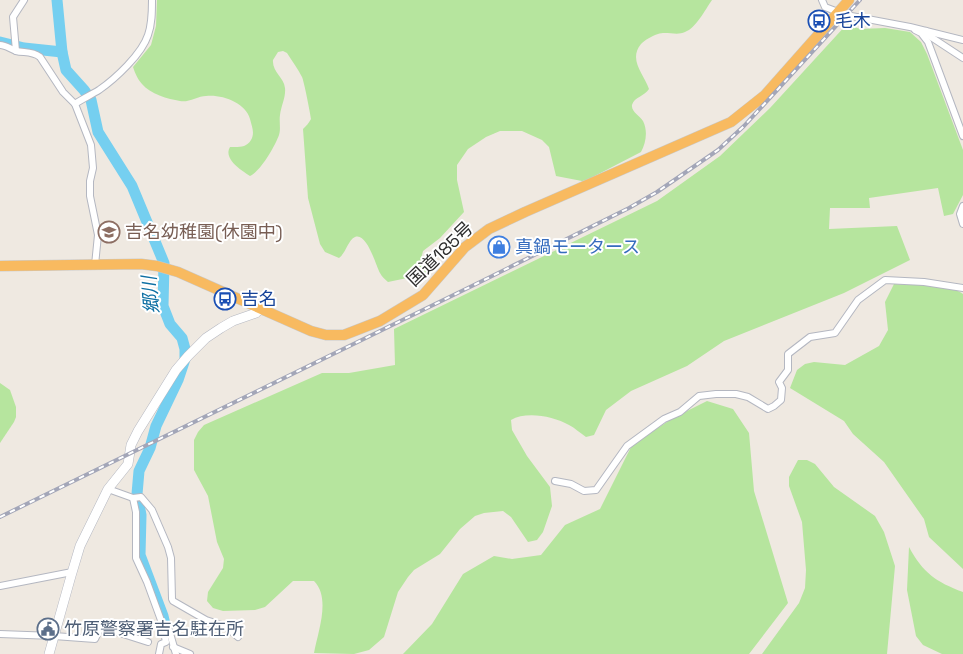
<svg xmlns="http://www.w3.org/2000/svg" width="963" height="654" font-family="'Space Grotesk','Noto Sans JP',sans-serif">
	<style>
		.green { fill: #b6e59e }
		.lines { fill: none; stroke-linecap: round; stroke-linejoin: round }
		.river { stroke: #75cff0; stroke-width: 11 }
		.minor-casing { stroke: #b4b7c1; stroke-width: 8 }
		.secondary-casing { stroke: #b4b7c1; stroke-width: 10 }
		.trunk-casing { stroke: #c9c9c9; stroke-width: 11 }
		.minor { stroke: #fff; stroke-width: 6 }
		.secondary { stroke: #fff; stroke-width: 9 }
		.trunk { stroke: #f8ba60; stroke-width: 10 }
		.rail-casing { stroke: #a3a6b8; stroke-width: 4 }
		.rail { stroke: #fff; stroke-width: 2; stroke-dasharray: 5.5; stroke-linecap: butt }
		.labels { text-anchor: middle; stroke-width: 4; stroke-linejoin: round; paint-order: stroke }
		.transit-label { font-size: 18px; fill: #164399; stroke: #fff; text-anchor: start }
		.education-label { font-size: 18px; fill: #785e54; stroke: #fff; text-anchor: start }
		.shop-label { font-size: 18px; fill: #366cbe; stroke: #fff; text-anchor: start }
		.street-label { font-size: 18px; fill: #2e2e2e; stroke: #fff }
		.service-label { font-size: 18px; fill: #4e5e75; stroke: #fff; text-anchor: start }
		.water-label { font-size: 19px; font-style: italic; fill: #0d6fa3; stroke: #fff }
	</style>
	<rect width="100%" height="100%" fill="#efe9e1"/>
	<g class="green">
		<path d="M157,0H712C705,10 696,28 685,32C677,36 666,31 658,34C652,36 645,40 641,44C628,60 644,74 649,89C645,96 634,97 632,105C631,112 640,116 643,121C648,131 646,143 641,152L587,180L582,181L556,176L549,147L542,140L522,131H500L486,137L468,149L457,165V180L464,212L440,238L423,251L421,259L428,267V276L412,277L388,282C385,279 382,277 380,273C376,266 367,232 355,237C348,240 346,253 339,258L325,252L320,244L308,198L303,129C306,126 309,123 311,119C311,117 304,81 302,77C298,69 292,61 287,53L283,51L278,52L273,60C272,72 284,77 285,88C286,97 281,106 280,115C279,121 281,129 279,135C275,146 261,171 250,176C241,170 223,159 230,147C239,147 246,148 251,140C255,133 252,127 250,119C246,103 222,94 206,96C198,96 188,103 180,101C168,99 150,94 142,84C138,80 135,73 133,67L151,45L156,26Z"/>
		<path d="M847,24L860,29L885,28L910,32L921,42L927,54L963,150V195L953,214L944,216L938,188L869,198L870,208H830L829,229L897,226L910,260L844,293L724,341L687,366L631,391L606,410L594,435L586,437C580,433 575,428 569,425C553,416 526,411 511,420L512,430L527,456L550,487L552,506L543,532L537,540L528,542L511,517L503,511L484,513L475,516L460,529L440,554L414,570L408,577L398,592L384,637L369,650L354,654L314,653C318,631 331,598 314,581H293L265,607L255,610L223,611L213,608L207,601L208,592L223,568L224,559L217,542L208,496L194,470V440L198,432L204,425L322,373H349L395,365L394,329L657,201L720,156L770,108Z"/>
		<path d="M894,284C913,285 948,282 963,294V569L929,537L924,519L884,462L853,434L844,421L790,388L797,370L805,364L814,362L845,365L879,346L888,330L885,302Z"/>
		<polygon points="0,383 10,390 16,407 16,417 14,422 0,443"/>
		<polygon points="707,401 733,409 749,433 754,491 788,603 749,654 403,654 432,624 463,574 494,556 512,559 541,555 565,525 600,509 632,445 673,418"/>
		<polygon points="798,460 807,460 815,464 834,487 875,516 884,532 895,566 887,654 762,654 799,603 805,588 806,570 802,522 789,486 789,477"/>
		<path d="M909,547C923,573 936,582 963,592V654H942L923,645L916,636L907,590Z"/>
	</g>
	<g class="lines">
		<g class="river">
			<polyline points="57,0 62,52 66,70 84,90 91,100 98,132 132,186 164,263 163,306 170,324 182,338 185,349 185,359 178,380 156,426 150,448 139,471 137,494 141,515 140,555 163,616 167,633"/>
			<polyline points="0,42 24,48 62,52"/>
		</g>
		<g class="minor-casing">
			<g id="minor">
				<polyline points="822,0 825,7 846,15 910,27 963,40"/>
				<polyline points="915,30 921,33 928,42 963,136"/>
				<polyline points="926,31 931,37 963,58"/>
				<path d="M0,45C6,45 10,49 16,51C24,53 32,51 40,57L63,92L75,104L91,145L93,168L90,181V196L98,235L95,265"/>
				<polyline points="16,51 13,17 24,0"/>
				<path d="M75,104C82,99 91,95 99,90C115,79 142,54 148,35C152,24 152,12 152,0"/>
				<polyline points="963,206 960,214 963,224"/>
				<polyline points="555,481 571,484 584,491 596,490 627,446 664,419 680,412 699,396 716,394 736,394 748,397 768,409 774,406 781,400 782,388 779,382 788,370 788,354 810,337 835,333 858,300 885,280 924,282 963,288"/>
				<polyline points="108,489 133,498 141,497 152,510 168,547 171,558 172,599 173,601 206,620 225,626 238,637"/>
				<polyline points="133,498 136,512 136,558 147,582 162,623 166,642 161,644 159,654"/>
				<polyline points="0,586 72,572"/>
				<polyline points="163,624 169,630 176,654"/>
				<polyline points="0,634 54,636 95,639 101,627 148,642"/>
				<polyline points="173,647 190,654"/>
			</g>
		</g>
		<g class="secondary-casing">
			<polyline id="secondary" points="49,654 71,576 80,546 108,489 128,464 131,445 138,431 176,370 188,356 206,338 221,328 233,321 256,313 260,309"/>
		</g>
		<g class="trunk-casing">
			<polyline id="trunk" points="0,266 141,264 157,266 178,272 311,331 326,335 344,335 380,321 423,295 465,247 489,229 525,212 731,122 765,95 849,0"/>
		</g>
		<use href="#minor" class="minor"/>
		<use href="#secondary" class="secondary"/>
		<use href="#trunk" class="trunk"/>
		<g class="rail-casing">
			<polyline id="rail" points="0,517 476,284 629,208 657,192 718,150 744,126 860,0"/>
		</g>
		<use href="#rail" class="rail"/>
	</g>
	<defs>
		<g id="bus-ring" transform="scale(1.125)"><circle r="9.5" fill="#fff" stroke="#1a4fb4" stroke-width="1.5"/><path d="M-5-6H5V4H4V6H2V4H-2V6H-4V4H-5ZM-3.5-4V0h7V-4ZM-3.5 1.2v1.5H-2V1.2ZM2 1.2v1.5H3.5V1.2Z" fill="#1a4fb4"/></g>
		<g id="school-ring" transform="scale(1.125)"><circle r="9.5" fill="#fff" stroke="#8d6e63" stroke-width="1.5"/><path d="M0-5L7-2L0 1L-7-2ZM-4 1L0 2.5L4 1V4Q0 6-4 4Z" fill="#8d6e63"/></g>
		<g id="shop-ring" transform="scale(1.125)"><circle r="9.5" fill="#fff" stroke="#3f7fe0" stroke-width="1.5"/><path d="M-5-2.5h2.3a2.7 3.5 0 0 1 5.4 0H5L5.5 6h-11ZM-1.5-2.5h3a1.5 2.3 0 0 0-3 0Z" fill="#3f7fe0"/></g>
		<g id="civic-ring" transform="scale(1.125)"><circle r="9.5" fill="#fff" stroke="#5c6f8a" stroke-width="1.5"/><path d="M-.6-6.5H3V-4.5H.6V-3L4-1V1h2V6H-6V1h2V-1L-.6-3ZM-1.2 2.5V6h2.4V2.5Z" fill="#5c6f8a"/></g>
	</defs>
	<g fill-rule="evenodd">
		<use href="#bus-ring" x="819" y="21"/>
		<use href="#school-ring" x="109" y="232"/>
		<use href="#shop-ring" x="499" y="247"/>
		<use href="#bus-ring" x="225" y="299"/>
		<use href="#civic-ring" x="48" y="629"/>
	</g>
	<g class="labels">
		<g class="transit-label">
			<text x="835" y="27">毛木</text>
			<text x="241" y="305">吉名</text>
		</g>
		<g class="education-label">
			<text x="125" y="238">吉名幼稚園(休園中)</text>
		</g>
		<g class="shop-label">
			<text x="515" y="253">真鍋モータース</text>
		</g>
		<g class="street-label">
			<text transform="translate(440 254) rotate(-44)" y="6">国道185号</text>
		</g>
		<g class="service-label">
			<text x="64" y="635">竹原警察署吉名駐在所</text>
		</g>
		<g class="water-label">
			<text transform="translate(150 295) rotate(-95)" y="7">郷川</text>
		</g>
	</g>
</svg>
